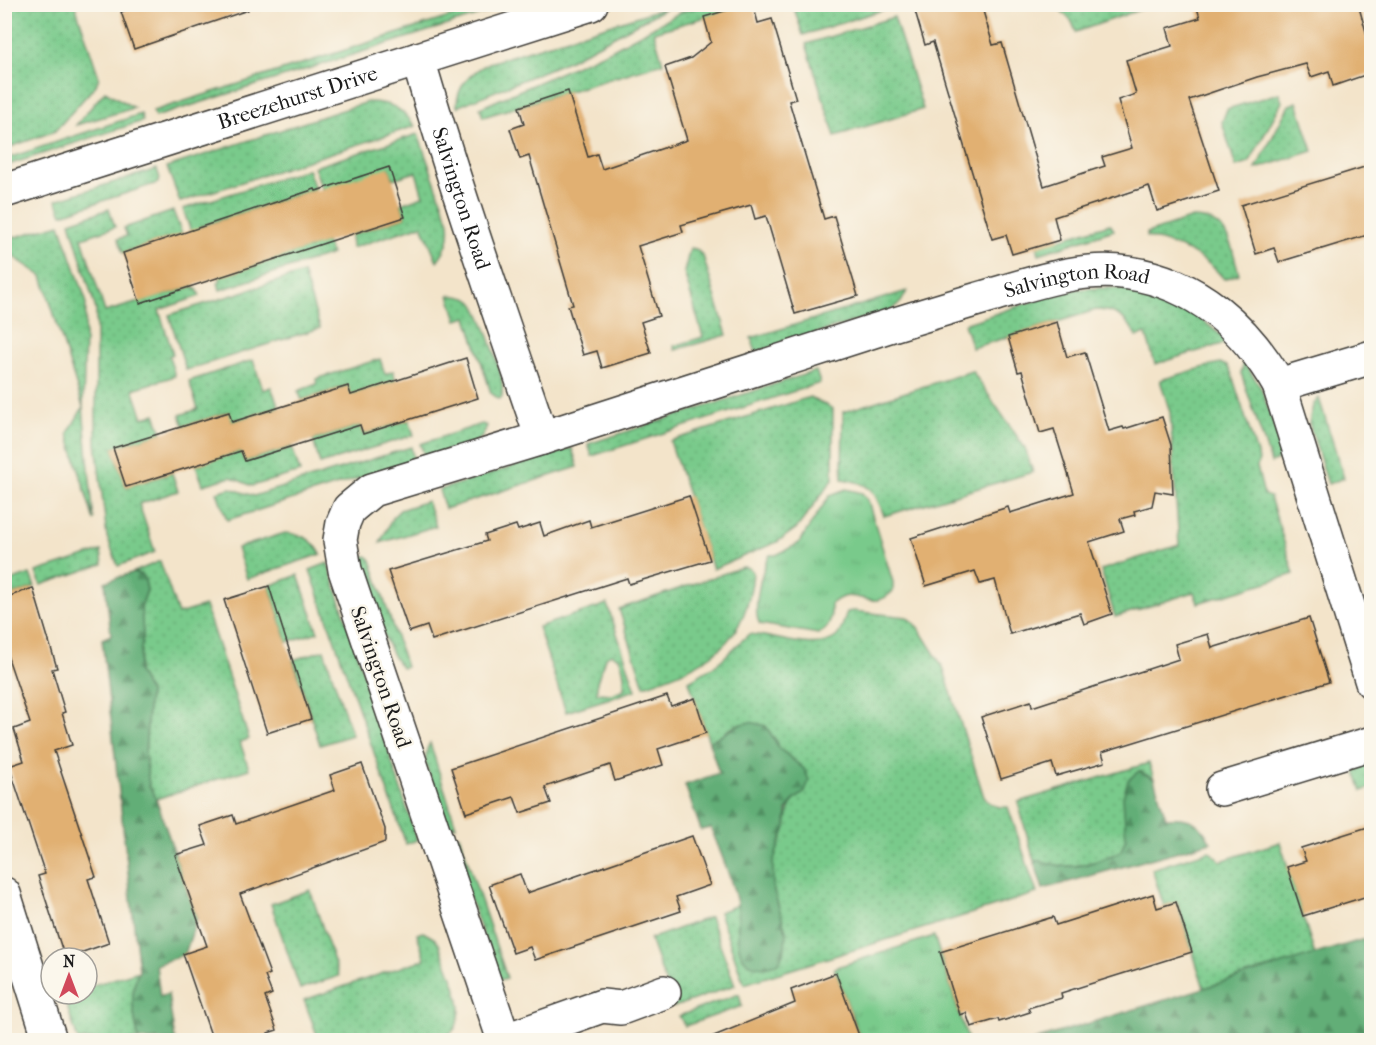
<svg xmlns="http://www.w3.org/2000/svg" width="1376" height="1045" font-family="'IM FELL French Canon',serif">
	<style>
		.grass { fill: url(#grass-dots); stroke: #4a7354; stroke-width: 1.5; fill-rule: evenodd }
		.forest { fill: url(#forest-firs); stroke: #3f654a; stroke-width: 1.5 }
		.park { fill: url(#park-tufts); stroke: #4a7354; stroke-width: 1.5 }
		.building { fill: #e1b072 }
		.lines { fill: none; stroke-linecap: round; stroke-linejoin: round }
		.minor-casing { stroke: #3c3a36; stroke-width: 36 }
		.tertiary-casing { stroke: #3c3a36; stroke-width: 36 }
		.minor { stroke: #fff; stroke-width: 33 }
		.tertiary { stroke: #fff; stroke-width: 33 }
		.labels { text-anchor: middle; stroke-width: 5; stroke-linejoin: round; paint-order: stroke }
		.street-label { font-size: 21px; fill: #1c1c1c; stroke: #fbf7ec }
	</style>
	<defs>
		<pattern id="grass-dots" width="8" height="8" patternUnits="userSpaceOnUse" patternTransform="scale(1.5)"><rect width="8" height="8" fill="#79ca8b"/><path d="M2 2h.1M6 6h.1" fill="none" stroke="#68ad77" stroke-width="1.8" stroke-linecap="round"/></pattern>
		<pattern id="forest-firs" width="22" height="20" patternUnits="userSpaceOnUse" patternTransform="scale(1.5)"><rect width="22" height="20" fill="#62ae77"/><path d="M5 1l3.5 6h-7zM16 11l3.5 6h-7z" fill="#508d61"/></pattern>
		<pattern id="park-tufts" width="24" height="20" patternUnits="userSpaceOnUse" patternTransform="scale(1.5)"><rect width="24" height="20" fill="#79ca8b"/><path d="M3 7l-1-3M5 7V3M7 7l1-3M15 17l-1-3M17 17v-4M19 17l1-3" fill="none" stroke="#68ad77"/></pattern>
	</defs>
	<rect width="100%" height="100%" fill="#fbf7ec"/>
	<filter id="ink" filterUnits="userSpaceOnUse"><feTurbulence type="fractalNoise" baseFrequency=".0167" numOctaves="2"/><feDisplacementMap in="SourceGraphic" scale="12" xChannelSelector="R" yChannelSelector="G"/><feConvolveMatrix kernelMatrix="1 2 1 2 8 2 1 2 1" color-interpolation-filters="sRGB"/></filter>
	<filter id="wash" filterUnits="userSpaceOnUse"><feTurbulence type="fractalNoise" baseFrequency=".008" numOctaves="4" result="noise"/><feDisplacementMap in="SourceGraphic" scale="24" xChannelSelector="R" yChannelSelector="G"/><feGaussianBlur stdDeviation="1.35" result="paint"/><feColorMatrix in="noise" values="0 0 0 0 0 0 0 0 0 0 0 0 0 0 0 0 0 1.4 0 .05"/><feComposite in="paint" operator="in"/></filter>
	<g filter="url(#wash)">
		<rect width="100%" height="100%" fill="#f3e4ca"/>
		<g class="grass">
			<polygon points="894,4 895,6 803,35 793,5"/>
			<polygon points="4,5 75,5 99,77 96,85 55,131 5,149"/>
			<polygon points="487,5 511,5 155,117 153,111"/>
			<polygon points="706,5 748,5 654,32 663,63 483,117 480,108 611,50 681,12"/>
			<polygon points="1056,5 1153,5 1076,32 1072,22"/>
			<path d="M670,6L568,61L457,107C456,85 472,72 489,63Z"/>
			<polygon points="894,17 923,109 835,136 806,44"/>
			<polygon points="105,91 134,108 76,125"/>
			<polygon points="1279,93 1282,102 1249,163 1236,167 1222,122 1227,109"/>
			<path d="M367,102C390,102 401,107 415,126L180,202L167,167Z"/>
			<polygon points="1297,102 1313,151 1256,169 1289,105"/>
			<polygon points="141,114 143,121 5,166 5,159"/>
			<path d="M418,134L449,222C451,239 447,248 437,261L422,225L352,248L351,235L405,217L401,204L423,196L416,172L393,179L389,168L329,208L314,167Z"/>
			<polygon points="157,169 160,179 158,183 62,214 56,200"/>
			<polygon points="308,169 315,189 199,227 197,249 183,209"/>
			<polygon points="109,209 115,227 82,238 105,312 194,286 195,289 197,289 200,296 159,310 173,354 169,356 175,376 133,389 143,418 155,414 162,433 113,448 126,487 172,473 178,491 139,504 155,552 118,566 107,537 96,443 96,310 70,222"/>
			<polygon points="173,211 182,234 123,253 118,239 127,236 124,228"/>
			<path d="M1192,218C1229,218 1231,245 1239,274L1224,279C1203,253 1178,246 1147,237V233Z"/>
			<polygon points="60,224 86,300 83,407 94,521 68,433 83,407 42,276 12,256 5,258 5,240"/>
			<polygon points="1110,224 1114,230 1039,254 1037,246"/>
			<polygon points="326,242 332,254 220,290 218,282 221,281 219,277"/>
			<polygon points="690,248 696,249 703,256 727,335 675,350 674,346 703,337 684,272"/>
			<polygon points="303,273 320,328 186,370 169,315"/>
			<path d="M1109,288C1120,289 1131,289 1142,291C1175,296 1204,321 1229,342L1155,364L1146,334L1136,337C1129,319 1116,310 1096,310L972,348L964,324L1046,297L1077,289Z"/>
			<polygon points="907,291 901,302 891,310 756,352 751,338"/>
			<path d="M449,295C457,296 466,296 472,301C481,308 501,370 502,383C503,388 502,393 502,397L499,399L491,393L467,317L457,320Z"/>
			<polygon points="380,359 385,374 393,371 396,381 351,395 347,386 302,400 298,391 317,384 316,379"/>
			<polygon points="253,360 263,390 271,387 279,407 232,422 228,412 184,426 180,415 198,409 189,381"/>
			<polygon points="1244,362 1261,388 1285,457 1271,463 1241,373"/>
			<polygon points="1220,363 1227,366 1231,372 1259,460 1257,467 1264,495 1270,497 1294,574 1198,603 1194,592 1115,617 1101,570 1179,545 1170,412 1160,380"/>
			<polygon points="816,371 820,383 592,456 588,444"/>
			<path d="M972,371L1025,448L1033,472L884,516C875,490 870,483 842,479L843,412Z"/>
			<polygon points="810,397 833,409 833,479 811,509 797,528 777,542 713,569 670,441"/>
			<polygon points="1319,398 1344,478 1328,484 1309,423 1313,405"/>
			<polygon points="409,420 414,435 320,464 313,440 360,425 363,434"/>
			<polygon points="482,424 487,426 482,437 474,443 425,457 420,444"/>
			<polygon points="292,447 300,472 252,486 231,477 203,485 196,465 241,451 245,461"/>
			<polygon points="411,447 414,461 227,520 217,492 230,488 254,496"/>
			<polygon points="572,448 578,467 445,509 439,490"/>
			<polygon points="427,501 436,526 380,543 393,517 400,510"/>
			<path d="M285,533C302,534 313,539 321,554L247,579L237,548Z"/>
			<polygon points="101,551 103,564 41,585 36,572"/>
			<path d="M367,556L371,560L406,667L402,668C384,651 368,583 361,557Z"/>
			<polygon points="160,561 178,614 205,606 249,739 240,742 249,769 156,799 149,785 145,755 149,692 138,672 143,635 141,607 147,590 144,576 134,572"/>
			<polygon points="328,563 417,840 406,844 310,570"/>
			<path d="M743,567L749,568L753,572C748,645 706,665 644,686L619,609Z"/>
			<polygon points="30,574 35,587 5,598 5,583"/>
			<polygon points="298,575 318,632 287,642 269,586"/>
			<path d="M607,604L636,690L566,712L538,627ZM611,654L619,658C624,668 625,678 624,689L612,694L597,693V682L605,658Z"/>
			<path d="M853,611L907,617L917,626L943,667L984,797C991,805 997,808 1008,807L1037,893L744,984L719,912L738,905V937L786,931C778,909 769,886 773,862C775,850 783,839 786,827C790,806 786,806 805,792L804,769L780,749L774,737L738,724L709,742L689,681L716,665L749,634C773,635 816,653 836,637C843,631 843,620 847,612Z"/>
			<polygon points="324,650 352,735 320,745 293,660"/>
			<polygon points="430,743 456,826 446,827 425,762 427,749"/>
			<polygon points="1371,762 1371,788 1362,791 1354,767"/>
			<path d="M1149,763L1154,779L1139,771L1126,823V838L1121,851C1103,860 1082,868 1061,866C1050,864 1046,860 1034,861L1018,802Z"/>
			<polygon points="459,835 507,978 499,980 449,840"/>
			<polygon points="1280,842 1315,955 1204,988 1177,902 1164,906 1152,869 1209,851 1221,861"/>
			<polygon points="310,890 339,976 300,989 271,904"/>
			<polygon points="710,917 735,985 674,1007 650,939"/>
			<path d="M423,932L434,938L439,944C446,963 460,991 460,1011C459,1018 457,1027 452,1032C436,1045 344,1041 319,1040L304,1000L425,959L417,934Z"/>
			<path d="M139,971C128,993 134,1017 139,1040H78L63,994H87V987Z"/>
			<polygon points="739,994 742,1006 685,1026 679,1016"/>
		</g>
		<g class="forest">
			<path d="M134,572L144,576L147,590L141,607L143,635L138,672L149,692L145,755L149,785L156,799L197,918L185,954L156,965L160,997L168,994L175,1040H139C134,1017 128,993 139,971L102,639L111,635L105,582Z"/>
			<path d="M750,722L766,726L780,749L804,769L809,780L805,792L793,801L787,810L786,827L773,862V888L786,931L785,948L779,963C767,967 754,970 744,959C733,944 741,921 737,904C732,878 720,852 711,828L701,830L685,785L719,773L709,742L738,725Z"/>
			<path d="M1139,771L1154,779L1166,818C1190,816 1199,821 1211,842L1043,889L1034,861C1046,860 1050,864 1061,866C1082,868 1103,860 1121,851L1126,838L1123,797L1128,780Z"/>
			<polygon points="1371,937 1371,1040 1034,1040"/>
		</g>
		<g class="park">
			<path d="M846,489L862,493L868,501L893,582V591C874,611 860,592 843,597C839,598 834,602 831,604C831,619 832,627 818,634L760,624C751,612 762,567 770,555H776L798,544L830,495Z"/>
			<polygon points="934,936 968,1040 861,1040 834,968"/>
		</g>
		<g id="blocks">
			<g class="building">
				<polygon points="142,4 248,4 248,10 134,49 121,12"/>
				<polygon points="748,4 753,4 758,23 772,19 796,99 789,101 824,219 834,216 858,296 795,314 766,216 755,219 751,205 681,225 683,232 638,246 659,316 641,322 651,353 602,368 597,351 583,355 568,306 573,305 529,156 520,159 510,129 524,124 519,107 568,91 588,157 597,154 602,169 687,140 665,67 691,58 711,42 704,17"/>
				<polygon points="913,4 981,4 993,45 1002,43 1044,186 1105,166 1102,157 1132,148 1118,100 1136,94 1126,60 1172,46 1167,28 1200,18 1196,4 1358,4 1371,49 1371,73 1333,86 1329,71 1311,77 1306,64 1257,77 1189,100 1219,191 1157,211 1149,186 1054,217 1060,240 1012,254 1006,235 992,239 933,42 925,45"/>
				<polygon points="1371,165 1371,234 1279,262 1274,248 1256,254 1241,205"/>
				<polygon points="389,167 405,217 140,303 123,253 315,189 316,191"/>
				<polygon points="1057,322 1067,357 1085,352 1109,431 1123,427 1124,429 1162,417 1171,445 1173,494 1155,491 1152,506 1134,511 1135,515 1120,519 1124,531 1089,542 1112,614 1084,624 1080,613 1010,634 995,580 980,584 975,571 926,586 911,538 1008,507 1010,513 1074,493 1054,429 1040,433 1022,371 1018,372 1008,337"/>
				<polygon points="466,358 478,398 363,434 360,425 245,461 241,451 126,487 113,448 229,412 232,422 348,386 351,395"/>
				<polygon points="689,496 710,560 629,584 627,578 432,640 427,626 409,632 388,571 487,541 485,535 516,525 518,530 540,523 544,536 589,520 591,527"/>
				<polygon points="269,586 311,719 267,733 224,600"/>
				<polygon points="33,588 57,668 52,669 65,712 62,713 72,745 54,751 96,877 88,879 109,943 65,958 38,876 45,874 9,766 24,761 14,729 30,723 4,646 4,598"/>
				<polygon points="1309,618 1329,682 1102,752 1105,762 1056,776 1052,763 1001,779 981,717 1031,701 1032,707 1179,659 1175,644 1208,634 1212,648"/>
				<polygon points="667,696 671,706 695,698 706,733 658,749 663,765 615,781 610,765 545,787 551,803 520,813 514,797 466,813 451,768"/>
				<polygon points="362,764 385,829 385,842 240,894 270,974 265,976 272,994 265,997 277,1030 268,1033 271,1041 213,1041 183,954 207,946 175,855 207,845 200,826 233,815 236,824 335,790 330,775"/>
				<polygon points="1371,826 1371,895 1303,916 1287,867 1306,861 1301,848"/>
				<polygon points="692,836 710,885 676,897 681,911 535,960 530,947 513,953 489,885 520,874 527,893"/>
				<polygon points="1153,894 1157,908 1176,902 1192,952 1061,993 1062,998 1028,1008 1030,1012 999,1022 998,1019 971,1027 966,1013 960,1015 940,952 1053,917 1056,925"/>
				<polygon points="836,973 861,1041 710,1041 709,1038 795,1003 791,990"/>
			</g>
		</g>
	</g>
	<g filter="url(#ink)">
		<use href="#blocks" fill-opacity="0" stroke="#3c3a36" stroke-width="1.5"/>
		<g class="lines">
			<g class="minor-casing">
				<g id="minor">
					<path id="s1" d="M418,59C455,187 499,312 542,438C652,403 761,367 870,332C911,319 951,307 992,295C1037,282 1081,266 1129,273C1197,283 1246,328 1279,385L1372,682"/>
					<polyline points="1279,385 1372,357"/>
					<polyline points="1222,789 1372,743"/>
					<polyline points="4,894 50,1040"/>
					<polyline points="504,1040 345,570 340,540 343,523 349,509 372,490 542,438"/>
					<polyline points="506,1040 602,1006 621,1008 664,992"/>
				</g>
			</g>
			<g class="tertiary-casing">
				<g id="tertiary">
					<path id="s2" d="M4,191L591,4"/>
				</g>
			</g>
			<use href="#minor" class="minor"/>
			<use href="#tertiary" class="tertiary"/>
		</g>
	</g>
	<g class="labels">
		<g class="street-label">
			<text dy="7" stroke="none"><textPath href="#s2" startOffset="308">Breezehurst Drive</textPath></text>
			<text dy="7" stroke="none"><textPath href="#s1" startOffset="146">Salvington Road</textPath></text>
			<text dy="7" stroke="none"><textPath href="#s1" startOffset="958">Salvington Road</textPath></text>
			<text transform="translate(381 677) rotate(71)" y="7">Salvington Road</text>
		</g>
	</g>
	<rect width="1376" height="1045" fill="none" stroke="#fbf7ec" stroke-width="24"/>
	<g transform="translate(69 976)"><circle r="28" fill="#fbf7ec" stroke="#a29f99" stroke-width="1.5"/>
	<path d="M0-4.5L10 22L0 15L-10 22Z" fill="#d1495b"/>
	<text y="-9" font-size="16" font-weight="bold" text-anchor="middle" fill="#1c1c1c">N</text>
	</g>
</svg>
